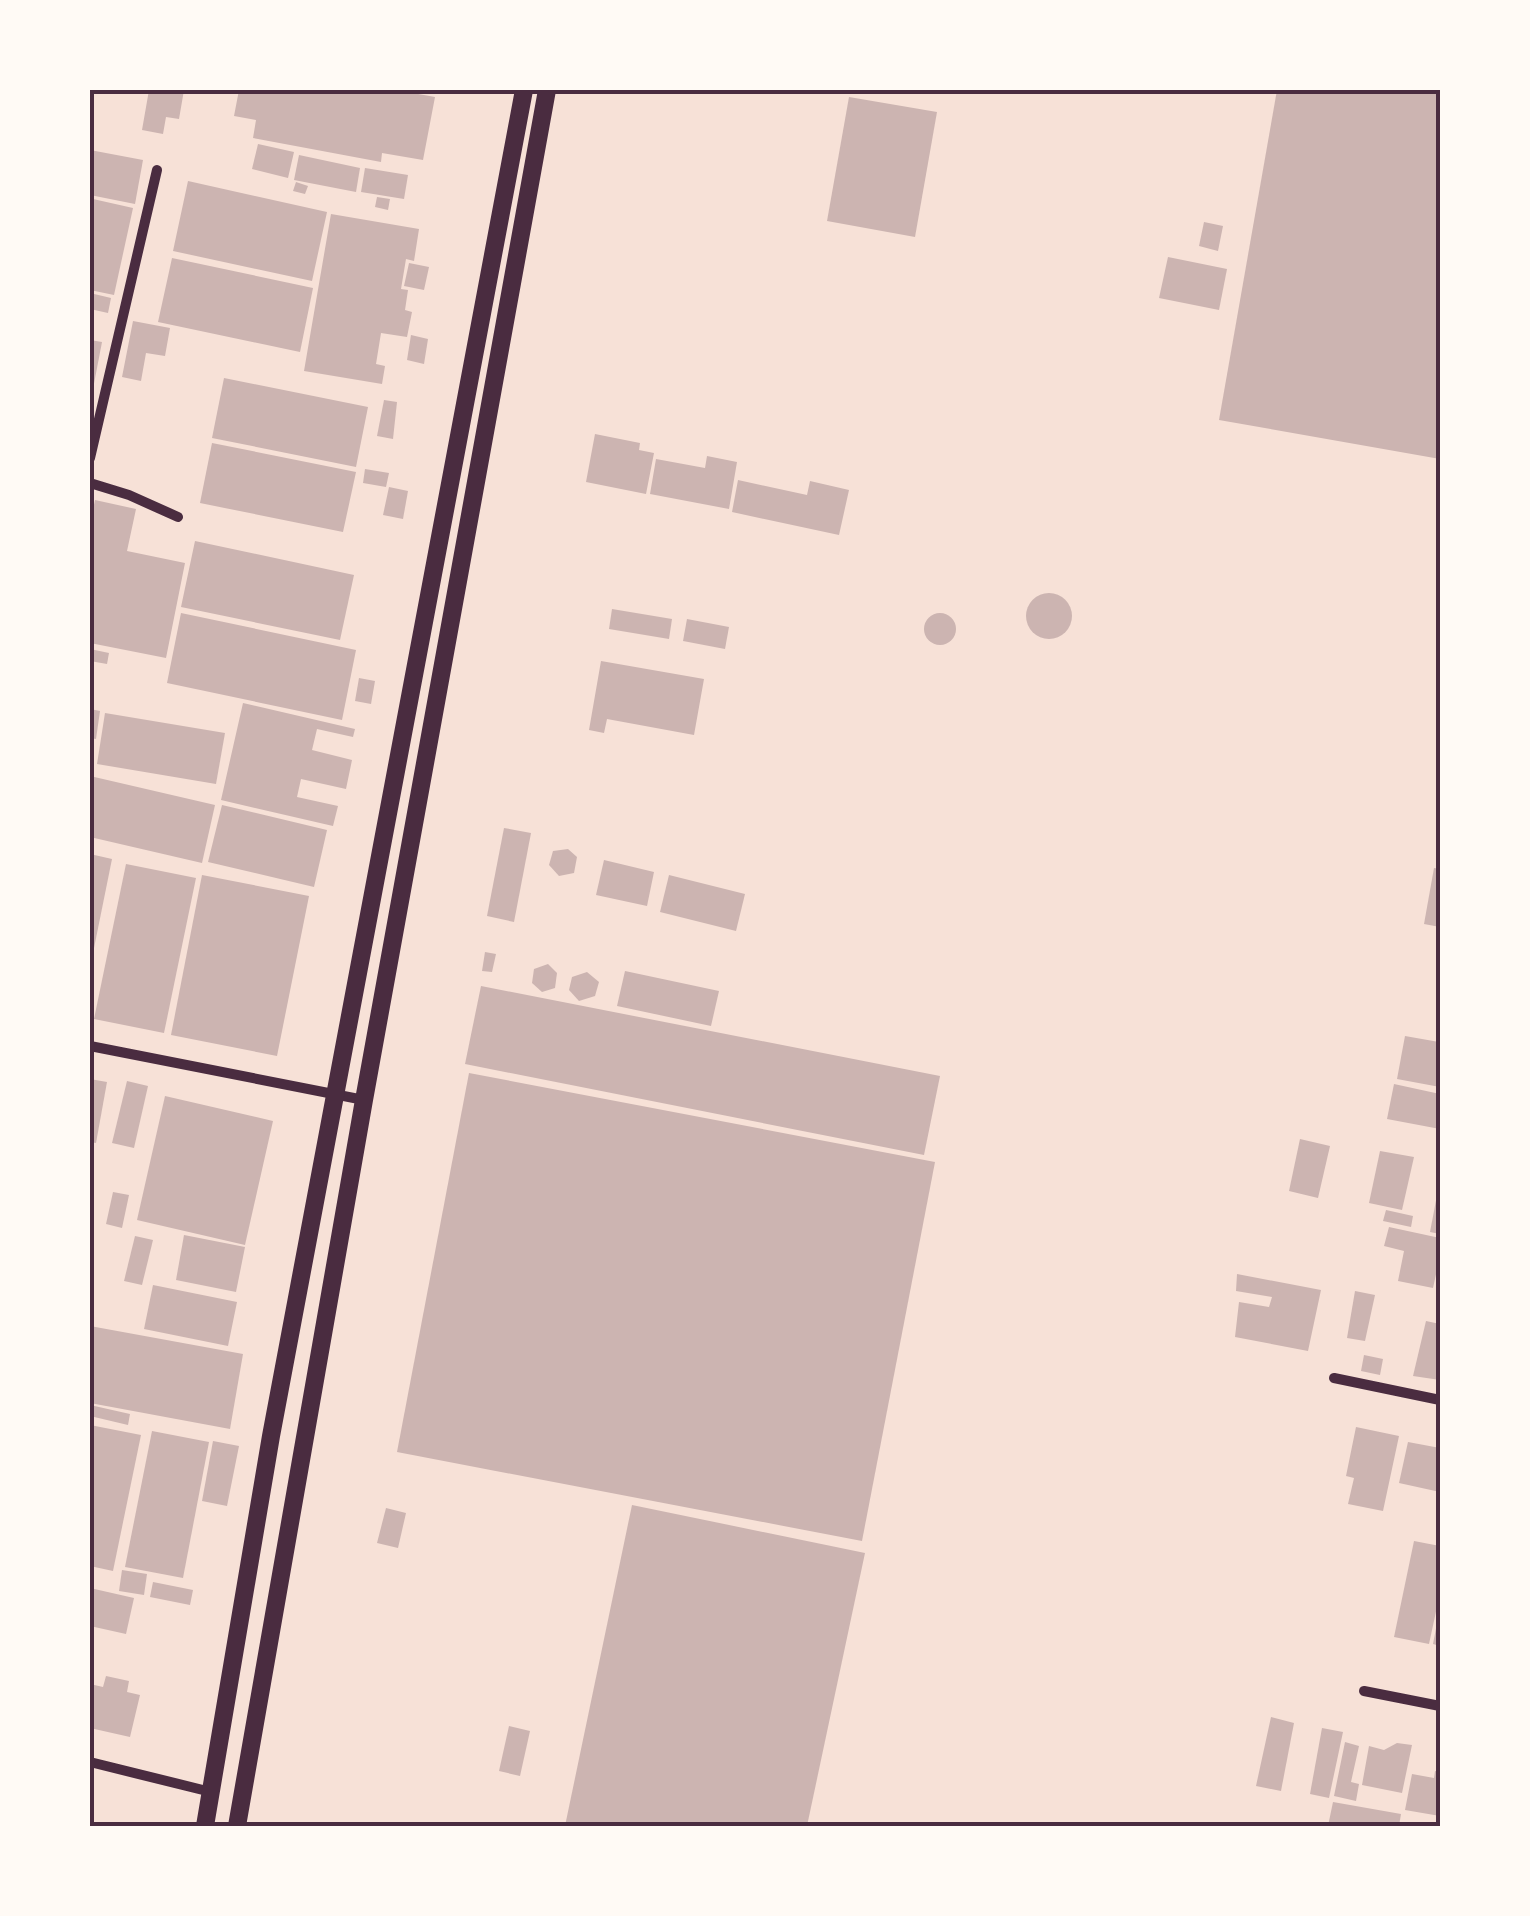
<svg xmlns="http://www.w3.org/2000/svg" width="1530" height="1916" font-family="Quicksand,sans-serif">
	<style>
		.building { fill: #ccb4b1 }
		.lines { fill: none; stroke-linecap: round; stroke-linejoin: round }
		.minor { stroke: #4a2c40; stroke-width: 10 }
		.secondary { stroke: #4a2c40; stroke-width: 18 }
		.neatline { fill: none; stroke: #4a2c40; stroke-width: 4 }
	</style>
	<rect width="100%" height="100%" fill="#f7e1d7"/>
	<g class="building">
		<polygon points="149,90 184,90 179,119 166,117 163,134 142,130"/>
		<polygon points="239,90 396,90 435,97 423,160 382,153 381,162 253,138 256,120 234,116"/>
		<polygon points="1277,90 1440,90 1440,459 1219,420"/>
		<polygon points="849,97 937,112 915,237 827,221"/>
		<polygon points="258,144 294,152 288,178 252,169"/>
		<polygon points="90,150 143,160 135,204 90,195"/>
		<polygon points="299,155 360,168 356,192 294,180"/>
		<polygon points="365,168 408,175 404,199 361,192"/>
		<polygon points="188,181 327,212 312,281 173,251"/>
		<polygon points="296,182 308,186 305,194 293,191"/>
		<polygon points="377,197 390,199 388,210 375,207"/>
		<polygon points="93,199 133,208 114,295 90,290 90,215"/>
		<polygon points="331,214 419,229 414,261 406,259 401,289 408,290 405,310 412,312 407,337 381,333 376,364 385,366 382,384 304,371"/>
		<polygon points="1204,222 1223,226 1218,251 1199,246"/>
		<polygon points="1168,257 1227,269 1219,310 1159,298"/>
		<polygon points="172,258 313,288 300,352 158,322"/>
		<polygon points="409,263 429,267 424,290 404,286"/>
		<polygon points="90,293 111,298 108,313 90,309"/>
		<polygon points="133,321 170,328 165,356 146,353 141,381 122,377"/>
		<polygon points="411,335 428,339 424,364 407,360"/>
		<polygon points="90,340 102,342 92,394 90,394"/>
		<polygon points="224,378 368,407 356,467 212,438"/>
		<polygon points="384,400 397,402 393,439 377,436"/>
		<polygon points="595,434 640,443 639,450 654,453 646,494 586,482"/>
		<polygon points="212,443 356,472 343,532 200,503"/>
		<polygon points="707,456 737,462 729,509 650,494 656,459 705,468"/>
		<polygon points="365,469 389,473 386,487 363,483"/>
		<polygon points="738,480 807,495 810,481 849,490 839,535 732,512"/>
		<polygon points="389,487 408,491 403,519 383,515"/>
		<polygon points="95,500 136,509 127,551 185,563 166,658 90,643 90,524"/>
		<polygon points="195,541 354,575 340,640 181,607"/>
		<circle cx="1049" cy="616" r="23"/>
		<polygon points="612,609 672,619 669,639 609,629"/>
		<polygon points="181,613 356,650 342,720 167,683"/>
		<circle cx="940" cy="629" r="16"/>
		<polygon points="687,619 729,627 725,649 683,641"/>
		<polygon points="90,649 109,653 107,664 90,661"/>
		<polygon points="601,661 704,679 694,735 607,719 604,733 589,730"/>
		<polygon points="359,678 375,681 371,704 355,701"/>
		<polygon points="243,703 355,729 353,737 317,729 312,750 352,760 346,789 301,779 297,797 338,806 333,826 221,800"/>
		<polygon points="90,709 100,711 96,739 90,738"/>
		<polygon points="105,713 225,733 216,784 97,764"/>
		<polygon points="90,776 215,805 202,863 90,837"/>
		<polygon points="222,805 327,830 314,887 208,862"/>
		<polygon points="504,828 531,833 514,922 487,916"/>
		<polygon points="568,849 577,857 574,873 559,876 549,865 553,851"/>
		<polygon points="90,854 112,859 92,958 90,958"/>
		<polygon points="604,860 654,872 647,906 596,895"/>
		<polygon points="126,864 196,878 164,1033 94,1019"/>
		<polygon points="1434,868 1440,869 1440,927 1424,924"/>
		<polygon points="202,875 309,896 277,1056 171,1035"/>
		<polygon points="669,875 745,894 736,931 660,912"/>
		<polygon points="485,952 496,954 492,972 482,971"/>
		<polygon points="548,964 557,973 555,988 542,992 532,983 534,969"/>
		<polygon points="625,971 719,991 711,1026 617,1006"/>
		<polygon points="587,972 599,982 595,996 579,1001 569,990 572,977"/>
		<polygon points="481,986 940,1076 924,1155 465,1064"/>
		<polygon points="1405,1036 1439,1042 1440,1087 1397,1079"/>
		<polygon points="469,1073 935,1162 862,1541 397,1452"/>
		<polygon points="90,1079 107,1082 96,1143 90,1142"/>
		<polygon points="127,1081 148,1086 134,1148 112,1143"/>
		<polygon points="1394,1084 1440,1094 1440,1129 1387,1119"/>
		<polygon points="165,1096 273,1121 245,1245 137,1220"/>
		<polygon points="1300,1139 1330,1146 1318,1198 1289,1191"/>
		<polygon points="1380,1151 1414,1157 1402,1210 1369,1203"/>
		<polygon points="1438,1190 1440,1190 1440,1234 1430,1232"/>
		<polygon points="113,1192 129,1195 122,1228 106,1224"/>
		<polygon points="1386,1210 1413,1216 1411,1227 1383,1221"/>
		<polygon points="1389,1227 1440,1238 1440,1256 1433,1288 1398,1281 1404,1251 1384,1246"/>
		<polygon points="184,1235 245,1247 236,1292 176,1280"/>
		<polygon points="135,1236 153,1240 142,1285 124,1281"/>
		<polygon points="1237,1274 1321,1290 1308,1351 1235,1337 1239,1302 1269,1307 1272,1297 1236,1291"/>
		<polygon points="153,1285 237,1302 228,1346 144,1329"/>
		<polygon points="1355,1291 1375,1295 1365,1341 1347,1338"/>
		<polygon points="1426,1321 1440,1324 1440,1380 1413,1376"/>
		<polygon points="90,1326 243,1354 230,1429 90,1403"/>
		<polygon points="1364,1355 1383,1359 1380,1375 1361,1371"/>
		<polygon points="90,1405 130,1414 128,1425 90,1416"/>
		<polygon points="90,1425 141,1435 113,1571 90,1566"/>
		<polygon points="1356,1427 1399,1436 1383,1511 1348,1504 1354,1478 1346,1476"/>
		<polygon points="152,1431 209,1442 183,1578 125,1567"/>
		<polygon points="213,1441 239,1446 227,1506 202,1501"/>
		<polygon points="1408,1442 1440,1448 1440,1492 1399,1483"/>
		<polygon points="632,1505 865,1553 807,1826 565,1826"/>
		<polygon points="386,1508 406,1513 398,1548 377,1543"/>
		<polygon points="1414,1541 1440,1546 1440,1593 1429,1644 1394,1637"/>
		<polygon points="122,1570 147,1574 144,1595 119,1591"/>
		<polygon points="153,1582 193,1590 190,1605 150,1597"/>
		<polygon points="90,1588 134,1598 126,1634 90,1626"/>
		<polygon points="1438,1618 1440,1618 1440,1646 1433,1644"/>
		<polygon points="106,1676 129,1681 127,1692 140,1695 130,1737 90,1728 90,1684 103,1687"/>
		<polygon points="1271,1717 1294,1723 1281,1791 1256,1786"/>
		<polygon points="509,1726 530,1731 520,1776 499,1771"/>
		<polygon points="1322,1728 1343,1732 1329,1798 1310,1794"/>
		<polygon points="1345,1742 1359,1746 1351,1782 1359,1784 1356,1801 1334,1796"/>
		<polygon points="1397,1743 1412,1745 1402,1793 1362,1785 1369,1746 1384,1750"/>
		<polygon points="1435,1771 1440,1772 1440,1816 1405,1810 1412,1774 1434,1778"/>
		<polygon points="1333,1802 1401,1814 1399,1826 1328,1826"/>
	</g>
	<g class="lines">
		<g class="minor">
			<polyline points="90,458 157,170"/>
			<polyline points="90,483 129,495 178,517"/>
			<polyline points="90,1046 364,1100"/>
			<polyline points="1334,1378 1440,1400"/>
			<polyline points="1364,1691 1440,1706"/>
			<polyline points="90,1762 211,1792"/>
		</g>
		<g class="secondary">
			<polyline points="205,1826 271,1436 524,90"/>
			<polyline points="237,1826 364,1100 547,90"/>
		</g>
	</g>
	<rect width="1530" height="1916" fill="none" stroke="#fffaf5" stroke-width="185"/>
	<rect x="92" y="92" width="1346" height="1732" class="neatline"/>
</svg>
